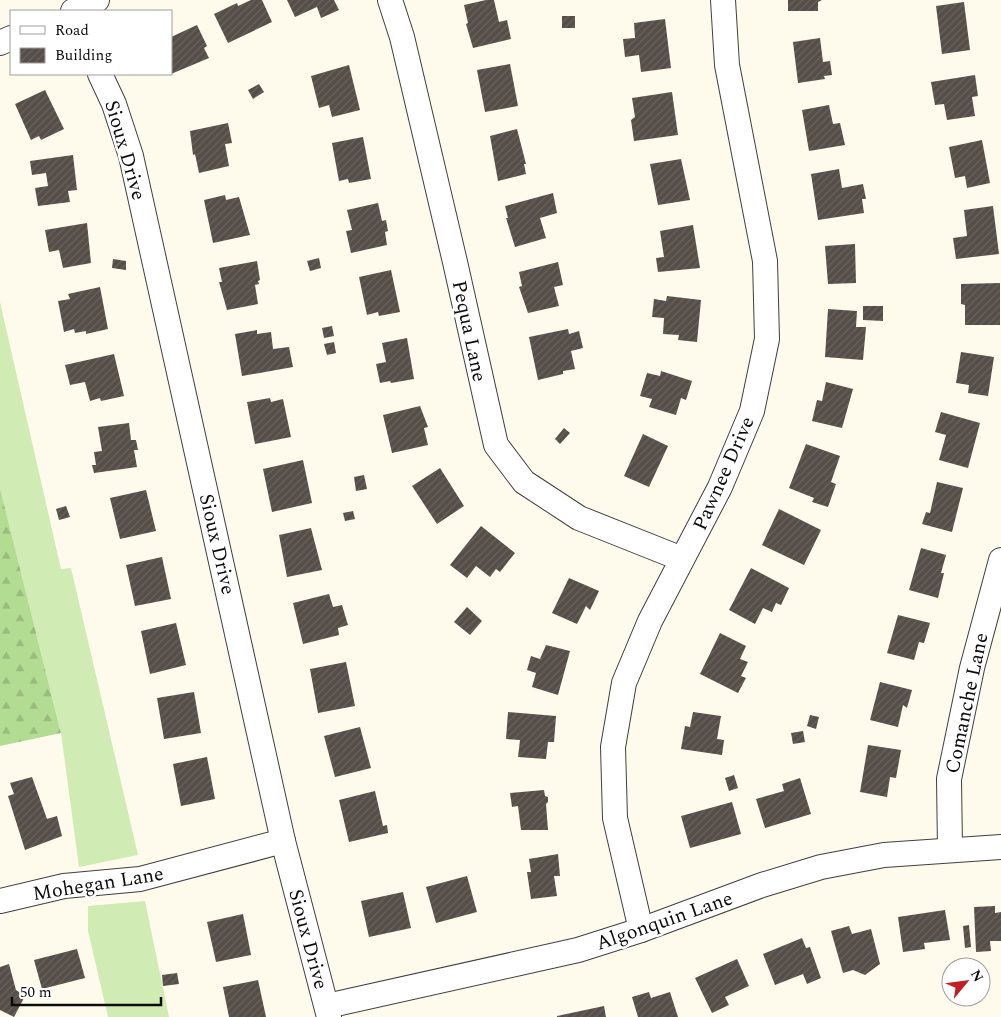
<svg xmlns="http://www.w3.org/2000/svg" width="1001" height="1017" font-family="Spectral,serif">
	<style>
		.grass { fill: #d0ebb4 }
		.forest { fill: url(#forest-firs) }
		.building { fill: url(#building-hatch) }
		.lines { fill: none; stroke-linecap: round; stroke-linejoin: round }
		.minor-casing { stroke: #3f3f3f; stroke-width: 26 }
		.minor { stroke: #fff; stroke-width: 24 }
		.labels { text-anchor: middle; stroke-width: 5; stroke-linejoin: round; paint-order: stroke }
		.street-label { font-size: 20px; fill: #0c0c0c; stroke: #fff }
	</style>
	<defs>
		<pattern id="forest-firs" width="22" height="20" patternUnits="userSpaceOnUse" patternTransform="scale(1.25)"><rect width="22" height="20" fill="#b3dc93"/><path d="M5 1l3.5 6h-7zM16 11l3.5 6h-7z" fill="#99bc7e"/></pattern>
		<pattern id="building-hatch" width="6" height="6" patternUnits="userSpaceOnUse" patternTransform="scale(1.25)"><rect width="6" height="6" fill="#564e48"/><path d="M-1 1l2-2M0 6l6-6M5 7l2-2" fill="none" stroke="#69635e"/></pattern>
	</defs>
	<rect width="100%" height="100%" fill="#fffbec"/>
	<g class="grass">
		<polygon points="0,302 61,569 71,568 138,855 79,867 61,733 0,488"/>
		<polygon points="145,901 169,1017 108,1017 88,931 88,906"/>
	</g>
	<polygon class="forest" points="0,488 61,733 0,746"/>
	<g class="building">
		<polygon points="251,0 262,0 272,22 228,43 214,14 237,3 238,6"/>
		<polygon points="287,0 334,0 339,10 321,18 317,7 295,17"/>
		<polygon points="486,0 494,0 499,22 507,20 511,39 473,48 466,24 468,23 464,5"/>
		<polygon points="788,0 822,0 818,2 818,11 788,11"/>
		<polygon points="964,2 970,50 942,54 936,6"/>
		<rect x="562" y="16" width="13" height="12"/>
		<polygon points="665,19 671,68 641,72 639,55 625,57 623,39 635,38 634,23"/>
		<polygon points="197,25 207,46 204,48 209,58 171,74 171,37"/>
		<polygon points="820,38 823,62 830,61 832,75 824,76 825,79 798,83 793,42"/>
		<polygon points="510,64 518,106 485,112 477,70"/>
		<polygon points="349,65 360,110 332,117 329,105 319,108 311,76"/>
		<polygon points="975,75 978,96 972,97 975,116 947,120 944,104 935,105 931,82"/>
		<polygon points="259,84 264,92 253,99 248,90"/>
		<polygon points="45,90 64,129 41,140 39,136 31,140 15,104"/>
		<polygon points="672,92 678,135 634,141 631,120 635,117 632,98"/>
		<polygon points="829,105 833,124 840,123 845,145 809,151 802,110"/>
		<polygon points="228,123 232,143 225,144 229,166 199,173 195,154 193,155 190,131"/>
		<polygon points="517,129 526,164 524,164 526,174 498,181 490,136"/>
		<polygon points="363,137 371,179 349,183 348,179 339,181 332,143"/>
		<polygon points="982,140 990,183 967,188 965,176 955,178 949,147"/>
		<polygon points="73,155 77,190 68,191 70,202 38,206 35,188 48,186 46,173 32,175 30,161"/>
		<polygon points="681,159 690,200 658,205 650,164"/>
		<polygon points="839,169 842,188 863,184 866,199 862,199 864,213 818,220 811,174"/>
		<polygon points="553,193 557,213 540,218 546,238 515,247 506,218 508,218 505,206"/>
		<polygon points="225,195 226,200 239,197 250,235 213,243 204,200"/>
		<polygon points="378,203 382,221 386,220 388,231 385,232 387,245 351,253 346,231 352,230 347,210"/>
		<polygon points="993,206 999,254 956,259 953,238 967,236 964,210"/>
		<polygon points="87,223 91,263 63,268 59,250 49,252 45,230"/>
		<polygon points="693,225 700,268 658,272 656,258 664,257 660,231"/>
		<polygon points="855,244 856,283 828,284 825,246"/>
		<polygon points="319,258 321,268 310,271 307,261"/>
		<polygon points="113,259 126,261 126,270 112,268"/>
		<polygon points="257,261 260,280 258,281 259,284 255,285 258,304 227,310 219,282 222,282 219,268"/>
		<polygon points="558,262 563,285 554,287 559,306 528,313 519,287 522,286 519,272"/>
		<polygon points="391,270 400,312 379,316 378,312 367,315 359,277"/>
		<polygon points="1000,283 1000,325 965,325 965,305 961,304 961,284"/>
		<polygon points="100,287 108,329 86,334 86,331 75,333 74,329 64,332 58,301 70,299 68,294"/>
		<polygon points="667,296 701,300 697,342 678,340 679,335 663,334 664,318 652,317 654,299 666,301"/>
		<polygon points="863,306 883,306 883,321 863,320"/>
		<polygon points="828,309 857,311 856,327 866,327 863,360 825,357"/>
		<polygon points="332,326 334,336 324,338 322,328"/>
		<polygon points="568,329 569,334 579,331 583,348 571,351 575,369 563,371 563,374 538,380 529,337"/>
		<polygon points="257,330 257,334 271,332 273,349 289,347 293,367 242,376 235,334"/>
		<polygon points="407,338 414,379 391,383 390,381 380,383 376,364 386,362 382,343"/>
		<polygon points="334,342 336,353 327,355 324,344"/>
		<polygon points="961,352 994,357 988,396 968,393 969,385 956,383"/>
		<polygon points="114,354 124,396 101,401 100,398 90,401 85,382 70,385 65,365"/>
		<polygon points="661,371 692,381 686,400 681,398 676,415 649,407 652,399 640,396 647,373 660,376"/>
		<polygon points="826,382 853,389 842,428 812,421 817,400 822,401"/>
		<polygon points="270,398 271,402 283,399 291,437 255,444 247,402"/>
		<polygon points="420,406 428,427 424,428 428,445 392,453 383,415"/>
		<polygon points="941,412 980,423 968,468 939,460 946,435 935,432"/>
		<polygon points="129,423 131,440 136,440 138,450 134,450 137,467 94,473 92,465 96,465 94,452 102,451 98,427"/>
		<polygon points="564,428 570,433 560,444 555,439"/>
		<polygon points="643,434 668,446 649,487 624,476"/>
		<polygon points="806,444 840,456 831,482 836,484 828,507 812,502 814,498 789,488"/>
		<polygon points="303,460 312,503 272,512 263,469"/>
		<polygon points="440,468 464,506 437,524 412,486"/>
		<polygon points="364,475 367,489 356,491 354,477"/>
		<polygon points="937,482 963,488 952,532 922,524 926,512 930,513"/>
		<polygon points="146,490 156,531 120,539 110,498"/>
		<polygon points="66,506 70,517 59,520 56,509"/>
		<polygon points="779,509 821,530 804,565 762,545"/>
		<polygon points="353,511 355,519 345,521 343,513"/>
		<polygon points="481,526 515,553 500,572 496,569 490,577 476,566 467,578 450,565"/>
		<polygon points="311,528 322,570 287,577 279,535"/>
		<polygon points="921,548 946,555 941,573 944,573 938,598 909,590"/>
		<polygon points="162,557 171,599 135,606 126,565"/>
		<polygon points="751,568 789,588 781,605 776,603 772,612 763,608 755,624 729,610"/>
		<polygon points="569,578 599,591 590,610 586,606 577,624 552,613"/>
		<polygon points="329,594 333,607 342,605 348,625 338,628 339,635 303,644 293,603"/>
		<polygon points="467,607 482,621 470,635 454,622"/>
		<polygon points="898,615 930,623 924,643 919,642 914,660 887,653"/>
		<polygon points="176,623 186,665 150,674 141,631"/>
		<polygon points="720,633 746,646 740,659 748,662 741,676 746,678 738,693 700,674"/>
		<polygon points="546,645 570,651 558,695 532,687 536,673 527,670 531,656 540,659"/>
		<polygon points="346,662 355,706 318,713 310,669"/>
		<polygon points="880,682 912,690 907,708 903,705 898,727 870,720"/>
		<polygon points="194,692 201,733 164,739 157,698"/>
		<polygon points="508,712 556,716 554,742 548,742 546,759 518,757 520,740 506,739"/>
		<polygon points="693,712 721,716 717,739 724,740 722,755 681,749 685,726 690,727"/>
		<polygon points="810,715 819,717 816,729 807,726"/>
		<polygon points="360,727 371,768 335,777 324,736"/>
		<polygon points="803,731 805,742 793,744 791,733"/>
		<polygon points="868,745 901,750 896,778 890,777 887,797 860,792"/>
		<polygon points="207,757 215,799 181,806 173,764"/>
		<polygon points="734,775 738,788 729,791 725,778"/>
		<polygon points="32,777 47,819 57,816 62,836 25,850 8,796 14,794 10,783"/>
		<polygon points="800,778 811,814 765,828 756,799 784,791 782,784"/>
		<polygon points="544,790 545,796 548,797 548,802 546,804 548,830 521,830 518,806 512,807 510,793"/>
		<polygon points="375,791 383,826 387,825 388,833 349,842 339,800"/>
		<polygon points="732,802 741,834 690,848 681,816"/>
		<polygon points="558,854 560,876 554,876 557,896 531,899 527,872 531,872 529,859"/>
		<polygon points="467,876 477,912 436,923 426,887"/>
		<polygon points="403,892 411,928 369,937 361,901"/>
		<polygon points="995,906 995,913 1001,912 1001,941 990,941 991,951 976,952 974,907"/>
		<polygon points="945,910 950,940 924,943 925,949 903,952 898,917"/>
		<polygon points="243,914 251,955 216,962 207,922"/>
		<polygon points="969,925 971,947 965,948 963,926"/>
		<polygon points="849,926 852,934 871,929 880,964 865,975 853,970 843,973 831,931"/>
		<polygon points="802,938 806,948 810,947 821,978 807,984 803,974 775,985 763,954"/>
		<polygon points="77,949 85,978 42,989 34,960"/>
		<polygon points="737,959 749,986 725,997 729,1005 712,1013 695,978"/>
		<polygon points="9,964 16,990 25,996 14,1017 0,1010 0,967"/>
		<polygon points="177,973 179,984 163,986 162,975"/>
		<polygon points="258,980 266,1017 229,1017 223,987"/>
		<polygon points="649,992 651,998 670,992 678,1017 638,1017 632,997"/>
		<polygon points="604,1006 606,1017 557,1017 557,1016"/>
	</g>
	<g class="lines">
		<g class="minor-casing">
			<g id="minor">
				<polyline points="390,0 402,37 455,262 496,445 524,482 579,518 682,559"/>
				<polyline points="73,11 97,0"/>
				<polyline points="0,43 11,38"/>
				<polyline points="100,74 114,104 131,156 283,841 329,1017"/>
				<polyline points="950,849 949,779 972,668 1001,560"/>
				<polyline points="0,901 64,886 140,879 283,841"/>
				<polyline points="641,930 615,818 613,747 624,683 650,621 720,487 752,411 767,339 765,261 727,65 723,0"/>
				<polyline points="327,1006 578,950 641,930 762,885 821,867 884,855 1001,847"/>
			</g>
		</g>
		<use href="#minor" class="minor"/>
	</g>
	<g class="labels">
		<g class="street-label">
			<text transform="translate(126 150) rotate(74)" y="7">Sioux Drive</text>
			<text transform="translate(470 331) rotate(78)" y="7">Pequa Lane</text>
			<text transform="translate(723 473) rotate(-66)" y="7">Pawnee Drive</text>
			<text transform="translate(218 544) rotate(77)" y="7">Sioux Drive</text>
			<text transform="translate(966 703) rotate(-78)" y="7">Comanche Lane</text>
			<text transform="translate(98 883) rotate(-9)" y="7">Mohegan Lane</text>
			<text transform="translate(664 920) rotate(-19)" y="7">Algonquin Lane</text>
			<text transform="translate(309 939) rotate(75)" y="7">Sioux Drive</text>
		</g>
	</g>
	<rect x="10" y="10" width="162" height="65" fill="#ffffff" stroke="#9e9e9e"/>
	<rect x="20" y="26" width="25" height="8" fill="#ffffff" stroke="#9e9e9e"/>
	<text x="55" y="35" font-size="15" fill="#0c0c0c">Road</text>
	<rect x="20" y="48" width="25" height="15" fill="url(#building-hatch)" stroke="#9e9e9e"/>
	<text x="55" y="60" font-size="15" fill="#0c0c0c">Building</text>
	<g transform="translate(966 982) rotate(61)"><circle r="24" fill="#ffffff" stroke="#9e9e9e"/>
	<path d="M0-4L9 19L0 12L-9 19Z" fill="#c21f24"/>
	<text y="-8" font-size="14" font-weight="bold" text-anchor="middle" fill="#0c0c0c">N</text>
	</g>
	<path d="M12 997v8h149v-8" fill="none" stroke="#0c0c0c" stroke-width="2.5"/>
	<text x="20" y="997" font-size="15" fill="#0c0c0c" stroke="#ffffff" stroke-width="4" paint-order="stroke">50 m</text>
</svg>
